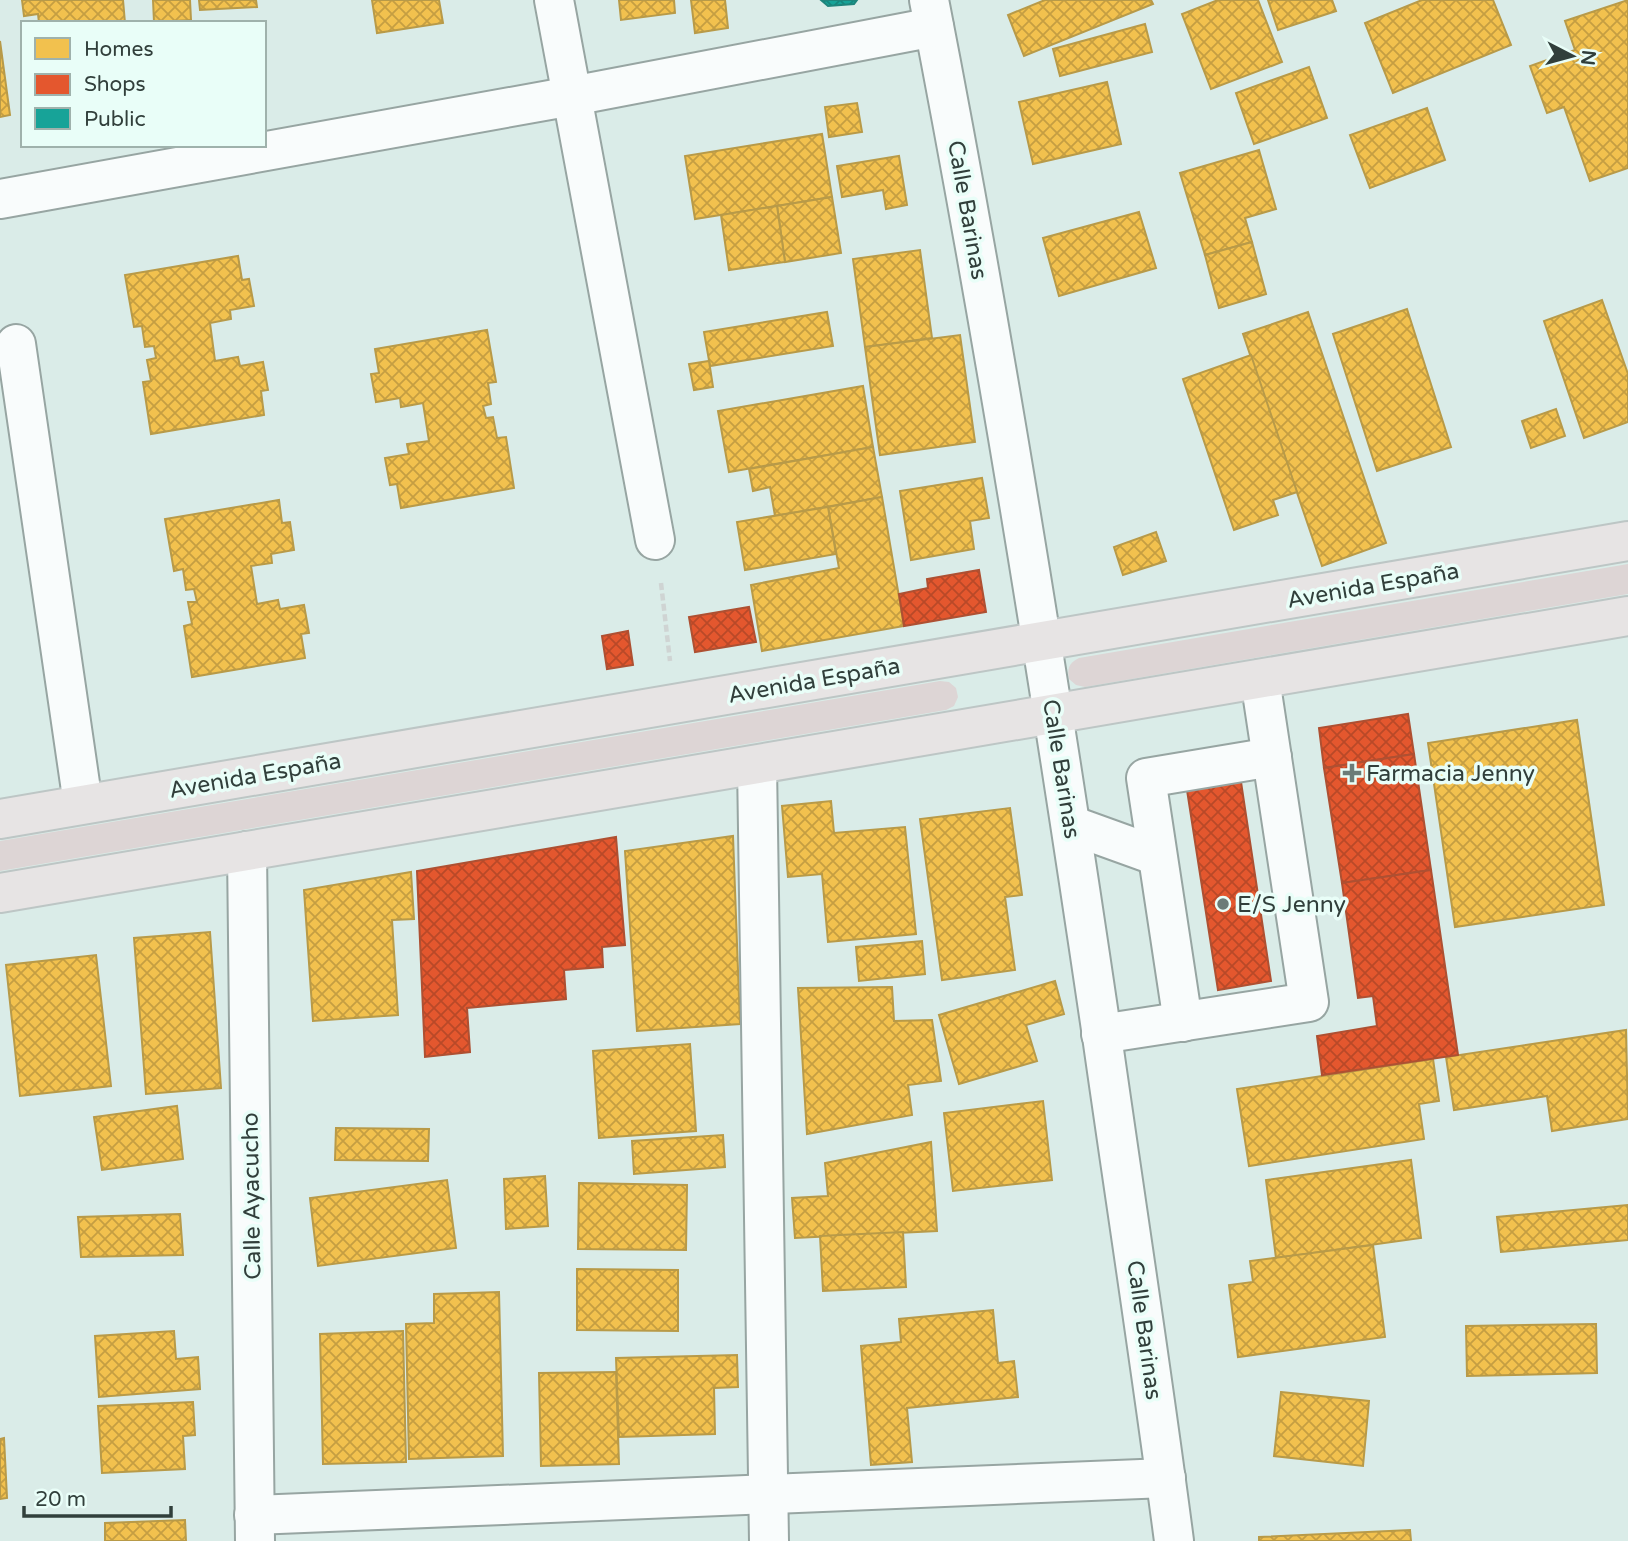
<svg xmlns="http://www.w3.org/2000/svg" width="1628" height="1541" font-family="'Varela Round',sans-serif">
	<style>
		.green { fill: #ddd5d5 }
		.homes { fill: url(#homes-cross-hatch); stroke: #b89a48; stroke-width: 2 }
		.shops { fill: url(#shops-cross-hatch); stroke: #ae5032; stroke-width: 2 }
		.public { fill: url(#public-cross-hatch); stroke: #1f857c; stroke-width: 2 }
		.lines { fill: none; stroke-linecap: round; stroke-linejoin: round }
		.minor-casing { stroke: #97a5a2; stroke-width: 42 }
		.major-casing { stroke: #bdc6c5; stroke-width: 42 }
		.path { stroke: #cfd4d3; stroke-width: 4.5; stroke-dasharray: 7 3.5; stroke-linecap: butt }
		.minor { stroke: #f9fcfc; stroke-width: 38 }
		.major { stroke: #e7e4e4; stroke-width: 38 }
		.poi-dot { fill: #6c7c78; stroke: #e9fef8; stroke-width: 2.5 }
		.labels { text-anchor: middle; stroke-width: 7; stroke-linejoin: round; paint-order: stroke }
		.street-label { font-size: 23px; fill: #313f3b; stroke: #e9fef8 }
		.poi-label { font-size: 23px; fill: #313f3b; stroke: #e9fef8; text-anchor: start }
	</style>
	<defs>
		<pattern id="homes-cross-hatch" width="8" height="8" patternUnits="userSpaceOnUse" patternTransform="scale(1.75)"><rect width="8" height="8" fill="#f2c14e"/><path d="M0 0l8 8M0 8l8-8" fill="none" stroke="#c59e42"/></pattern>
		<pattern id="shops-cross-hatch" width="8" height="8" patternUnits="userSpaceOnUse" patternTransform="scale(1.75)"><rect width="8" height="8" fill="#e4572e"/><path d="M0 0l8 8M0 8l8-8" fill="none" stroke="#b94928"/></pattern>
		<pattern id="public-cross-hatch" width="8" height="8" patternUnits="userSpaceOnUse" patternTransform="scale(1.75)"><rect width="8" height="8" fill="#17a398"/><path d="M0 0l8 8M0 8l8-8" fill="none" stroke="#15867d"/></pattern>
	</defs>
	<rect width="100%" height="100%" fill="#daece8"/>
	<g class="green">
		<path d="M1628,564V594L1085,687L1076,685L1069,679C1067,668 1069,663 1079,658Z"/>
		<polygon points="940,681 949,682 956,688 958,697 954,706 946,710 0,871 0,841"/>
	</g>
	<g class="homes">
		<polygon points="22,0 123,0 125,23 39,23 38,14 24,16"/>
		<polygon points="153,0 190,0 191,20 154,22"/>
		<polygon points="199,0 256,0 257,7 200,10"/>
		<polygon points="372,0 439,0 443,23 377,33"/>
		<polygon points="619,0 674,0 675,13 621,20"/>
		<polygon points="691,0 725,0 728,28 695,33"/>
		<polygon points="1045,0 1151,0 1153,4 1024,56 1008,15"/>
		<polygon points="1218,0 1258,0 1282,62 1211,89 1182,14"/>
		<polygon points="1268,0 1332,0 1336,11 1278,30"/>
		<polygon points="1422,0 1493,0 1511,45 1393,93 1365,23"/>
		<polygon points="1628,0 1628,168 1590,181 1564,107 1547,113 1530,66 1575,50 1565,21"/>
		<polygon points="1145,24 1152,52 1060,76 1053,49"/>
		<polygon points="0,41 10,115 0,117"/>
		<polygon points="1309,67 1327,118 1254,144 1236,93"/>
		<polygon points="1107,82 1121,144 1033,164 1019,102"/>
		<polygon points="857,103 862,132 829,137 825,107"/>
		<polygon points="1427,108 1445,160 1370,188 1350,135"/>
		<polygon points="822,134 832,197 695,219 685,156"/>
		<polygon points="1259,150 1276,209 1245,218 1252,242 1205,255 1180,173"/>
		<polygon points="899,156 907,205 886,209 883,190 842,197 837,166"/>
		<polygon points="832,197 841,253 785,262 777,206"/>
		<polygon points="777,206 785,262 729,270 721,215"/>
		<polygon points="1139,212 1156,268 1059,296 1043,238"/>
		<polygon points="1252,242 1266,294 1219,308 1205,255"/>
		<polygon points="920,250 932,338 865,347 853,259"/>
		<polygon points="238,256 242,280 249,279 254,306 230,310 231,319 210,323 215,361 238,357 240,366 263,362 268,390 261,391 264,415 151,434 143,382 151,381 147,360 156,358 154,346 145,347 142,326 134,327 125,275"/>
		<polygon points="1602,300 1628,374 1628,422 1584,438 1544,321"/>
		<polygon points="1407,309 1451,447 1377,471 1333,334"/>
		<polygon points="827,312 833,346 710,366 704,332"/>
		<polygon points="1308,312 1386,543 1322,566 1243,334"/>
		<polygon points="487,330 496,382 488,383 491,404 483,406 486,418 493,417 497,438 506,437 514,488 401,508 397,484 390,485 385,458 409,454 407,444 429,441 423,403 401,407 400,398 376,402 371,374 379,373 375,349"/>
		<polygon points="960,335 975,442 880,455 865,347"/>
		<polygon points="1251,355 1297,492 1273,500 1278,515 1234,530 1183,379"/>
		<polygon points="709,361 713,387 694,390 689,364"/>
		<polygon points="863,386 873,447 729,472 718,411"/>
		<polygon points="1556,409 1565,436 1531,448 1522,421"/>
		<polygon points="873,447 882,497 775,516 770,487 753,491 749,469"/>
		<polygon points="982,478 989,518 970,521 974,549 911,560 900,491"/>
		<polygon points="882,497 904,626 762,651 751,585 839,568 828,507"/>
		<polygon points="279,500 282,523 290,522 294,550 271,554 272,563 251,566 257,604 278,600 280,609 304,605 309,633 301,634 305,658 192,677 184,626 192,624 188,602 197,602 194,589 186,590 183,569 174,571 165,519"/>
		<polygon points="828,507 836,554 745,570 737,522"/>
		<polygon points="1156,532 1166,561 1123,575 1114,547"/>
		<polygon points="1577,720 1604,905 1455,927 1428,743"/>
		<polygon points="831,801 834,833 905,827 916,934 828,942 822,874 788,877 782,806"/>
		<polygon points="1010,808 1022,895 1005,897 1015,970 942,980 920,819"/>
		<polygon points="733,836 740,1024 637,1031 625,851"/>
		<polygon points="411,872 414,919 392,920 398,1015 313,1021 304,890"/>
		<polygon points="210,932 221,1088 146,1094 134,938"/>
		<polygon points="922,941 925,974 859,981 856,947"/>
		<polygon points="96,955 111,1086 20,1096 6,965"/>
		<polygon points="1055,981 1064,1014 1026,1025 1037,1061 959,1084 939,1015"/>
		<polygon points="892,987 894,1021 932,1020 941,1081 908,1085 912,1115 807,1134 798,988"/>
		<polygon points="1626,1030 1628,1119 1552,1131 1547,1096 1454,1110 1446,1057"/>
		<polygon points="690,1044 696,1131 599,1138 593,1051"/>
		<polygon points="1433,1059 1439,1101 1419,1104 1424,1139 1249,1166 1237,1089"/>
		<polygon points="1043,1101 1052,1180 953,1191 944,1113"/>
		<polygon points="177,1106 183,1159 102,1170 94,1117"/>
		<polygon points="336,1128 429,1129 428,1161 335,1160"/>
		<polygon points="723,1135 725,1167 634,1174 632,1141"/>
		<polygon points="931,1142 937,1231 795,1238 792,1198 828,1196 825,1163"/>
		<polygon points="1411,1160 1421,1238 1276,1258 1266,1180"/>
		<polygon points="545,1176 548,1226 506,1229 504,1179"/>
		<polygon points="447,1180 456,1248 318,1266 310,1198"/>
		<polygon points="579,1183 687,1185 686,1250 578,1249"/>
		<polygon points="1628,1205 1628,1240 1501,1252 1497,1217"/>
		<polygon points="180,1214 183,1255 81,1257 78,1217"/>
		<polygon points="903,1232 906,1287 823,1291 820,1236"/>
		<polygon points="1373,1245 1385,1337 1238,1357 1229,1285 1253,1282 1250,1261"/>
		<polygon points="577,1269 678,1270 678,1331 577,1330"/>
		<polygon points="499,1292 503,1456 409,1459 406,1324 434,1323 434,1294"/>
		<polygon points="993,1310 998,1363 1014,1361 1018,1397 907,1408 912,1462 871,1465 861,1346 901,1342 899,1319"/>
		<polygon points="1596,1324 1597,1373 1467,1376 1466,1326"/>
		<polygon points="174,1331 176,1359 198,1357 200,1389 99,1397 95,1336"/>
		<polygon points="403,1331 406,1462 323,1464 320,1334"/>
		<polygon points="737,1355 738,1387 714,1388 715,1434 619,1437 616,1358"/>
		<polygon points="616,1372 619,1464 541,1466 539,1373"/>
		<polygon points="1281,1392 1369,1401 1363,1466 1274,1456"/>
		<polygon points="193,1402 195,1435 183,1436 185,1469 102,1473 98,1406"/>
		<polygon points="4,1438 7,1498 0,1499 0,1439"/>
		<polygon points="185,1520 186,1541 105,1541 105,1523"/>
		<polygon points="1410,1530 1411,1541 1259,1541 1259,1537"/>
	</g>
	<g class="shops">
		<polygon points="979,570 986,612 904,626 899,594 928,588 927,579"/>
		<polygon points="749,607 756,642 695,652 689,617"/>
		<polygon points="628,631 633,665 607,669 602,636"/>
		<polygon points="1408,714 1414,754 1324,768 1319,728"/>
		<polygon points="1414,754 1431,870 1342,883 1324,768"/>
		<polygon points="1241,782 1271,981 1218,990 1187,790"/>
		<polygon points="616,837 625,945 602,947 603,967 564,970 566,999 467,1008 470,1052 425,1057 417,871"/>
		<polygon points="1431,870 1458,1055 1322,1075 1317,1036 1377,1026 1373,996 1358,998 1342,883"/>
	</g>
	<polygon class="public" points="821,0 857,0 854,4 828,6"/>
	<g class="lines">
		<g class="minor-casing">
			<g id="minor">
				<polyline points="554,0 655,540"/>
				<path d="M929,0C996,344 1051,690 1102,1036C1126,1205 1152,1372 1174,1541"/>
				<polyline points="0,199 572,96 934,27"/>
				<polyline points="16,344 83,804"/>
				<polyline points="757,765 769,1541"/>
				<polyline points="1071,825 1157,856"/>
				<polyline points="247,851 255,1541"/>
				<polyline points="1183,1022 1146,778 1272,757"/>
				<polyline points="1101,1034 1309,1002 1260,679"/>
				<polyline points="254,1515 1166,1478"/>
			</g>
		</g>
		<g class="major-casing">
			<g id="major">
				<polyline points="0,819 1628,541"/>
				<polyline points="0,893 1628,616"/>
			</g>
		</g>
		<polyline class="path" points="661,583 670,661"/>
		<use href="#minor" class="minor"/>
		<use href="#major" class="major"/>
	</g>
	<g class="poi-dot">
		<path d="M1348.5 762.5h7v7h7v7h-7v7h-7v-7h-7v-7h7z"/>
		<circle cx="1223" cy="904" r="7"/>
	</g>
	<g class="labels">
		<g class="street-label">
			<text transform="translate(968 210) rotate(80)" y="8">Calle Barinas</text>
			<text transform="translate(1373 585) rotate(-10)" y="8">Avenida España</text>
			<text transform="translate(814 680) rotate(-10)" y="8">Avenida España</text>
			<text transform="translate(1062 769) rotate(81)" y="8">Calle Barinas</text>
			<text transform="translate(255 775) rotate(-10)" y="8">Avenida España</text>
			<text transform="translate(251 1196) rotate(-91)" y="8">Calle Ayacucho</text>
			<text transform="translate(1145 1330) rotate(82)" y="8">Calle Barinas</text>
		</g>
		<g class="poi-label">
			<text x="1366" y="781">Farmacia Jenny</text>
			<text x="1237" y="912">E/S Jenny</text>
		</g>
	</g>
	<rect x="21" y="21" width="245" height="126" fill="#e9fef8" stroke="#9fb2ac" stroke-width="2"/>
	<rect x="35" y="38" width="35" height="21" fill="#f2c14e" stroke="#9fb2ac" stroke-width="2"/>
	<text x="84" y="56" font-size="21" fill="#313f3b">Homes</text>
	<rect x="35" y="74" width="35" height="21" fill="#e4572e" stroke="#9fb2ac" stroke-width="2"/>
	<text x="84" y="91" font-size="21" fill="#313f3b">Shops</text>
	<rect x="35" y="108" width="35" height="21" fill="#17a398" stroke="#9fb2ac" stroke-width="2"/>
	<text x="84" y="126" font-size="21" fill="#313f3b">Public</text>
	<g transform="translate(1572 56) rotate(96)" stroke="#e9fef8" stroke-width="5" paint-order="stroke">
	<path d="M0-5L12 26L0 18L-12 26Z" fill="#313f3b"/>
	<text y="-10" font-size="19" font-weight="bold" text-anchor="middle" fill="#313f3b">N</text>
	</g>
	<path d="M24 1506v10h147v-10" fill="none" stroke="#313f3b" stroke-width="3.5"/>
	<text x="35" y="1506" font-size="21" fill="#313f3b" stroke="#e9fef8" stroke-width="5" paint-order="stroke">20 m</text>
</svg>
